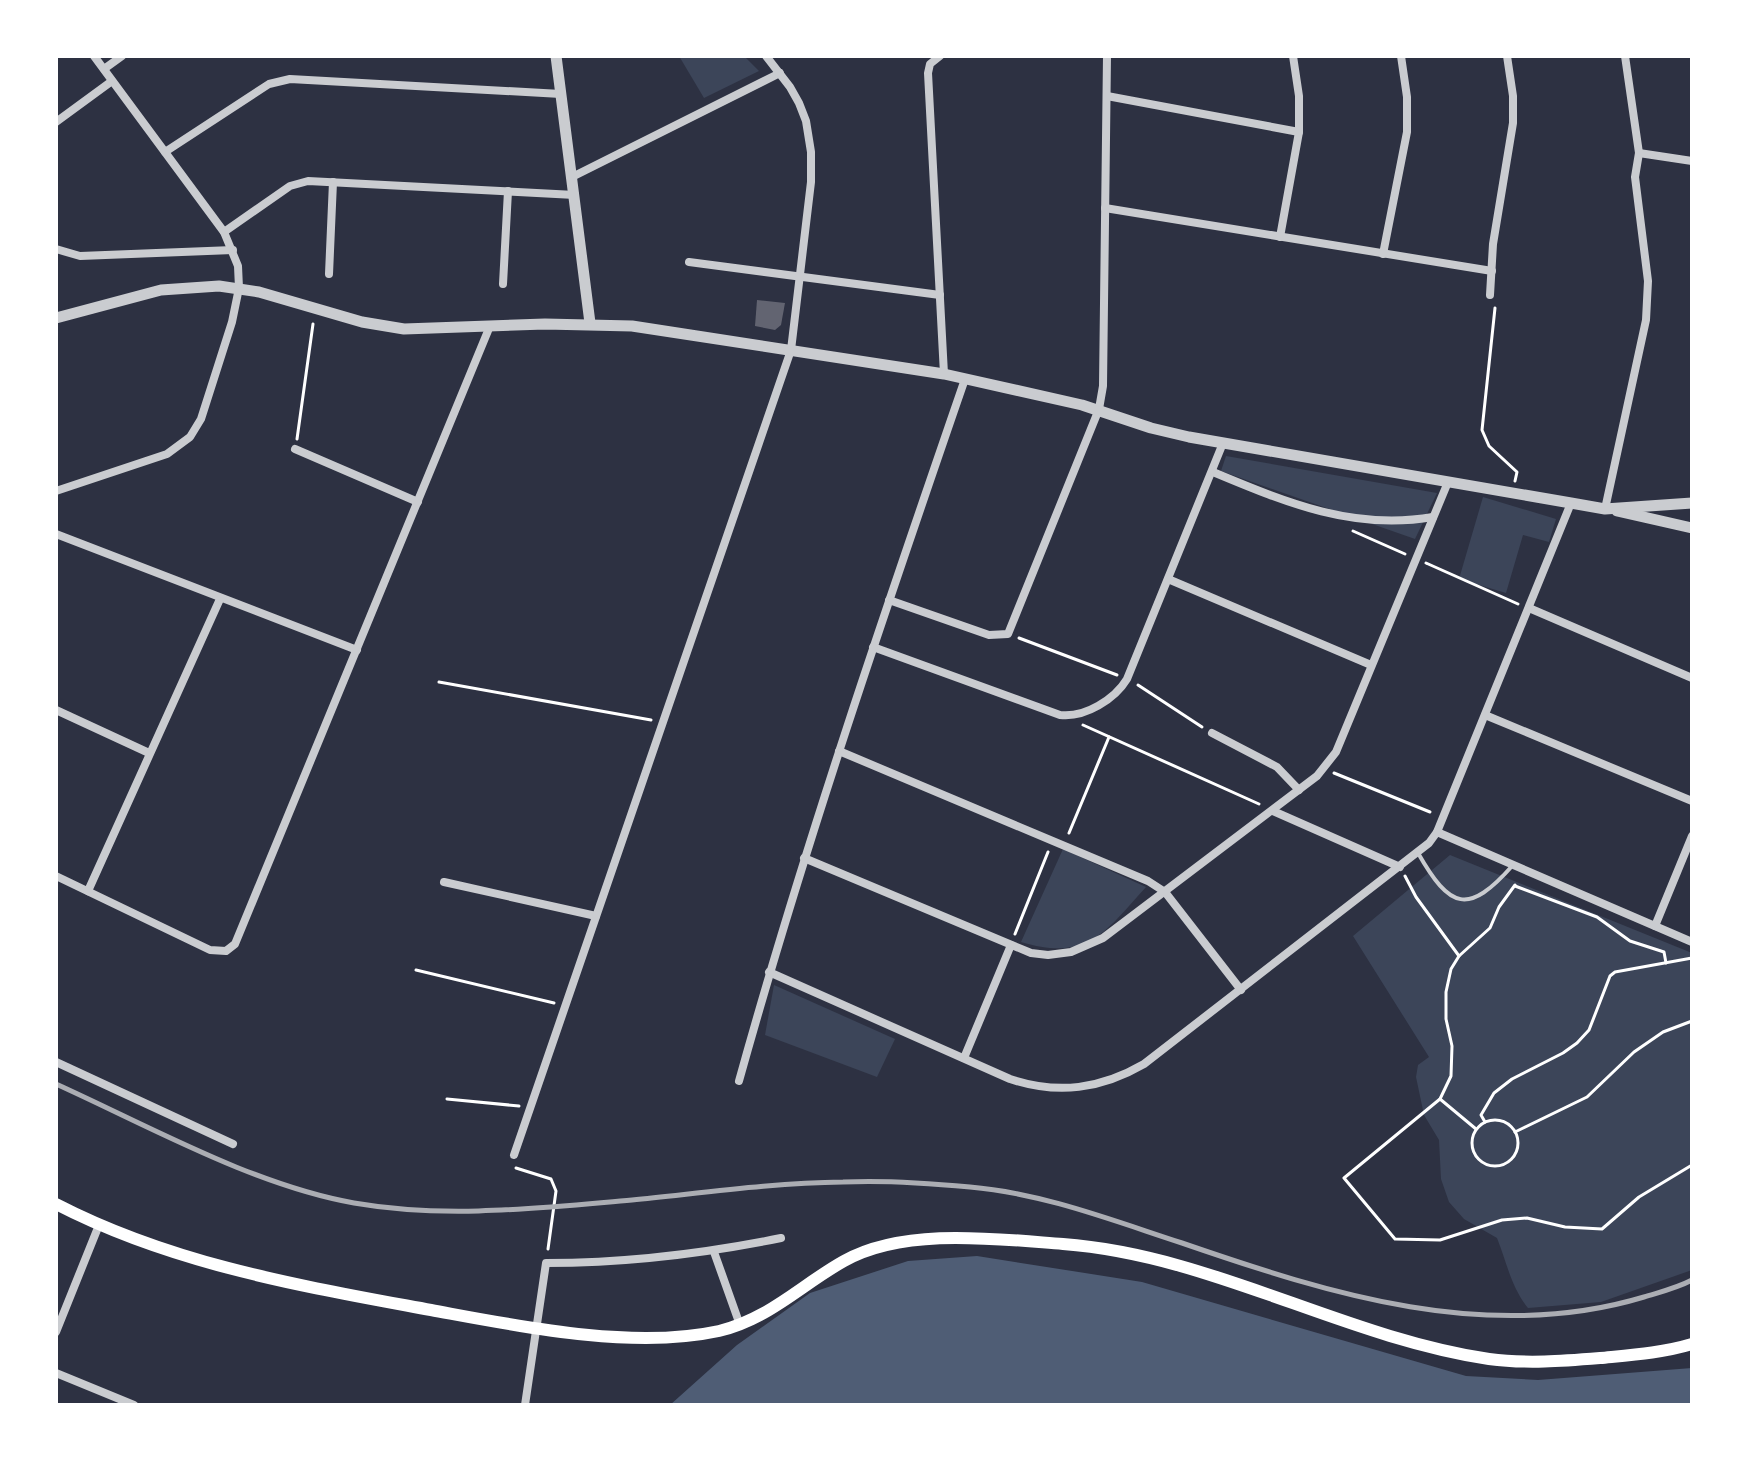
<svg xmlns="http://www.w3.org/2000/svg" width="1748" height="1461" font-family="'Titillium Web',sans-serif">
	<style>
		.green { fill: #3c4559 }
		.water { fill: #4f5d75 }
		.building { fill: #626471 }
		.lines { fill: none; stroke-linecap: round; stroke-linejoin: round }
		.path { stroke: #fff; stroke-width: 3 }
		.service { stroke: #caccd0; stroke-width: 4 }
		.minor { stroke: #caccd0; stroke-width: 8 }
		.tertiary { stroke: #caccd0; stroke-width: 11 }
		.secondary { stroke: #fff; stroke-width: 12 }
		.rail { stroke: #abadb3; stroke-width: 5 }
	</style>
	<rect width="100%" height="100%" fill="#2d3142"/>
	<g class="green">
		<polygon points="679,56 744,56 759,71 704,98"/>
		<polygon points="1226,456 1437,493 1415,539 1221,471"/>
		<polygon points="1483,497 1556,519 1549,542 1523,535 1506,593 1459,579"/>
		<path d="M1063,849L1146,887C1105,932 1088,962 1021,942Z"/>
		<path d="M1450,855L1692,953V1270L1601,1302L1528,1308C1511,1287 1507,1263 1497,1238L1464,1219L1449,1202L1441,1179L1439,1140L1424,1115L1416,1077L1418,1065L1429,1057L1353,936Z"/>
		<polygon points="774,985 895,1039 877,1077 765,1035"/>
	</g>
	<polygon class="water" points="977,1256 1142,1282 1466,1376 1538,1380 1692,1368 1692,1405 670,1405 737,1345 810,1293 908,1261"/>
	<polygon class="building" points="757,300 785,303 781,325 775,330 755,326"/>
	<g class="lines">
		<g class="path">
			<polyline points="1495,308 1482,430 1489,446 1517,472 1515,481"/>
			<polyline points="297,439 313,324"/>
			<polyline points="1353,531 1405,554"/>
			<polyline points="1426,563 1518,604"/>
			<polyline points="1019,638 1117,675"/>
			<polyline points="439,682 651,720"/>
			<polyline points="1138,685 1202,727"/>
			<polyline points="1083,725 1259,804"/>
			<polyline points="1334,773 1430,812"/>
			<polyline points="1069,833 1109,737"/>
			<polyline points="1405,876 1416,897 1459,956 1451,969 1446,992 1446,1019 1452,1046 1451,1076 1440,1099 1344,1178 1395,1239 1440,1240 1502,1220 1527,1218 1565,1227 1602,1229 1639,1197 1692,1165"/>
			<polyline points="1515,886 1597,917 1630,941 1664,952 1666,963"/>
			<polyline points="1015,934 1048,852"/>
			<polyline points="1459,956 1490,928 1499,907 1515,885"/>
			<polyline points="416,970 554,1003"/>
			<polyline points="447,1099 519,1106"/>
			<polyline points="1440,1099 1476,1129"/>
			<circle cx="1495" cy="1143" r="23"/>
			<polyline points="1485,1122 1481,1115 1494,1093 1512,1079 1563,1053 1577,1043 1589,1030 1610,976 1615,972 1692,958"/>
			<polyline points="1515,1132 1587,1097 1634,1052 1663,1032 1692,1021"/>
			<polyline points="516,1168 551,1179 556,1191 548,1249"/>
		</g>
		<path class="service" d="M1418,853C1450,909 1468,916 1513,865"/>
		<g class="minor">
			<polyline points="940,56 930,64 928,73 944,374"/>
			<polyline points="104,69 122,56"/>
			<polyline points="1107,96 1299,132"/>
			<polyline points="56,122 112,81"/>
			<polyline points="165,152 269,84 290,79 561,94"/>
			<polyline points="1639,153 1692,161"/>
			<polyline points="572,177 780,73"/>
			<polyline points="1105,208 1492,271"/>
			<polyline points="224,232 290,186 308,181 575,195"/>
			<polyline points="1280,237 1299,132 1299,96 1293,56"/>
			<polyline points="56,249 80,256 233,250"/>
			<polyline points="1383,254 1407,132 1407,97 1401,56"/>
			<polyline points="689,262 940,295"/>
			<polyline points="329,274 333,182"/>
			<polyline points="503,284 508,191"/>
			<polyline points="1490,295 1493,244 1513,123 1513,96 1507,56"/>
			<polyline points="295,449 418,502"/>
			<path d="M1213,472C1285,502 1353,531 1433,517"/>
			<polyline points="56,491 167,454 190,437 201,419 232,322 239,288 238,266 224,232 94,56"/>
			<polyline points="1605,509 1646,320 1648,281 1635,177 1639,153 1625,56"/>
			<polyline points="56,534 357,650"/>
			<polyline points="1168,579 1371,665"/>
			<polyline points="889,600 989,635 1008,634 1099,409 1103,386 1107,56"/>
			<polyline points="1529,608 1692,678"/>
			<path d="M873,647L1060,715C1085,718 1115,699 1127,679L1223,443"/>
			<polyline points="56,710 149,753"/>
			<polyline points="1485,715 1692,801"/>
			<polyline points="1212,733 1277,767 1299,790"/>
			<polyline points="839,751 1148,881 1165,892 1241,990"/>
			<polyline points="1273,811 1400,867"/>
			<polyline points="1437,832 1692,942"/>
			<polyline points="804,858 1031,953 1048,955 1071,952 1103,938 1317,776 1336,752 1448,482"/>
			<polyline points="56,876 210,950 226,951 235,944 490,326"/>
			<polyline points="444,882 596,916"/>
			<polyline points="88,891 220,599"/>
			<polyline points="1655,926 1692,836"/>
			<path d="M769,972L1010,1079C1058,1095 1101,1089 1144,1064L1429,843L1437,832L1571,503"/>
			<polyline points="964,1058 1011,945"/>
			<polyline points="56,1062 233,1144"/>
			<path d="M739,1081C805,844 885,611 965,379"/>
			<polyline points="514,1155 791,350 811,182 811,152 806,121 799,103 790,87 766,56"/>
			<polyline points="714,1252 740,1325"/>
			<polyline points="56,1332 99,1225"/>
			<polyline points="56,1373 134,1405"/>
			<path d="M525,1405L546,1263C627,1263 702,1254 781,1238"/>
		</g>
		<g class="tertiary">
			<polyline points="556,56 590,323"/>
			<polyline points="56,318 161,290 219,286 259,292 362,322 404,329 545,324 632,326 944,374 1082,405 1151,428 1189,437 1571,503 1605,509 1692,503"/>
			<polyline points="1617,511 1692,528"/>
		</g>
		<path class="secondary" d="M56,1204C174,1265 302,1286 431,1310C518,1326 632,1350 719,1331C769,1319 801,1285 844,1261C904,1227 997,1239 1063,1244C1212,1255 1342,1337 1489,1359C1526,1364 1563,1361 1600,1358C1631,1355 1662,1353 1692,1344"/>
		<path class="rail" d="M56,1084C149,1126 253,1185 354,1203C446,1219 539,1208 632,1200C702,1193 772,1183 843,1182C885,1180 928,1183 970,1187C1042,1193 1114,1221 1182,1243C1330,1294 1488,1344 1644,1297C1660,1292 1677,1288 1692,1280"/>
	</g>
	<rect width="1748" height="1461" fill="none" stroke="#ffffff" stroke-width="116"/>
</svg>
